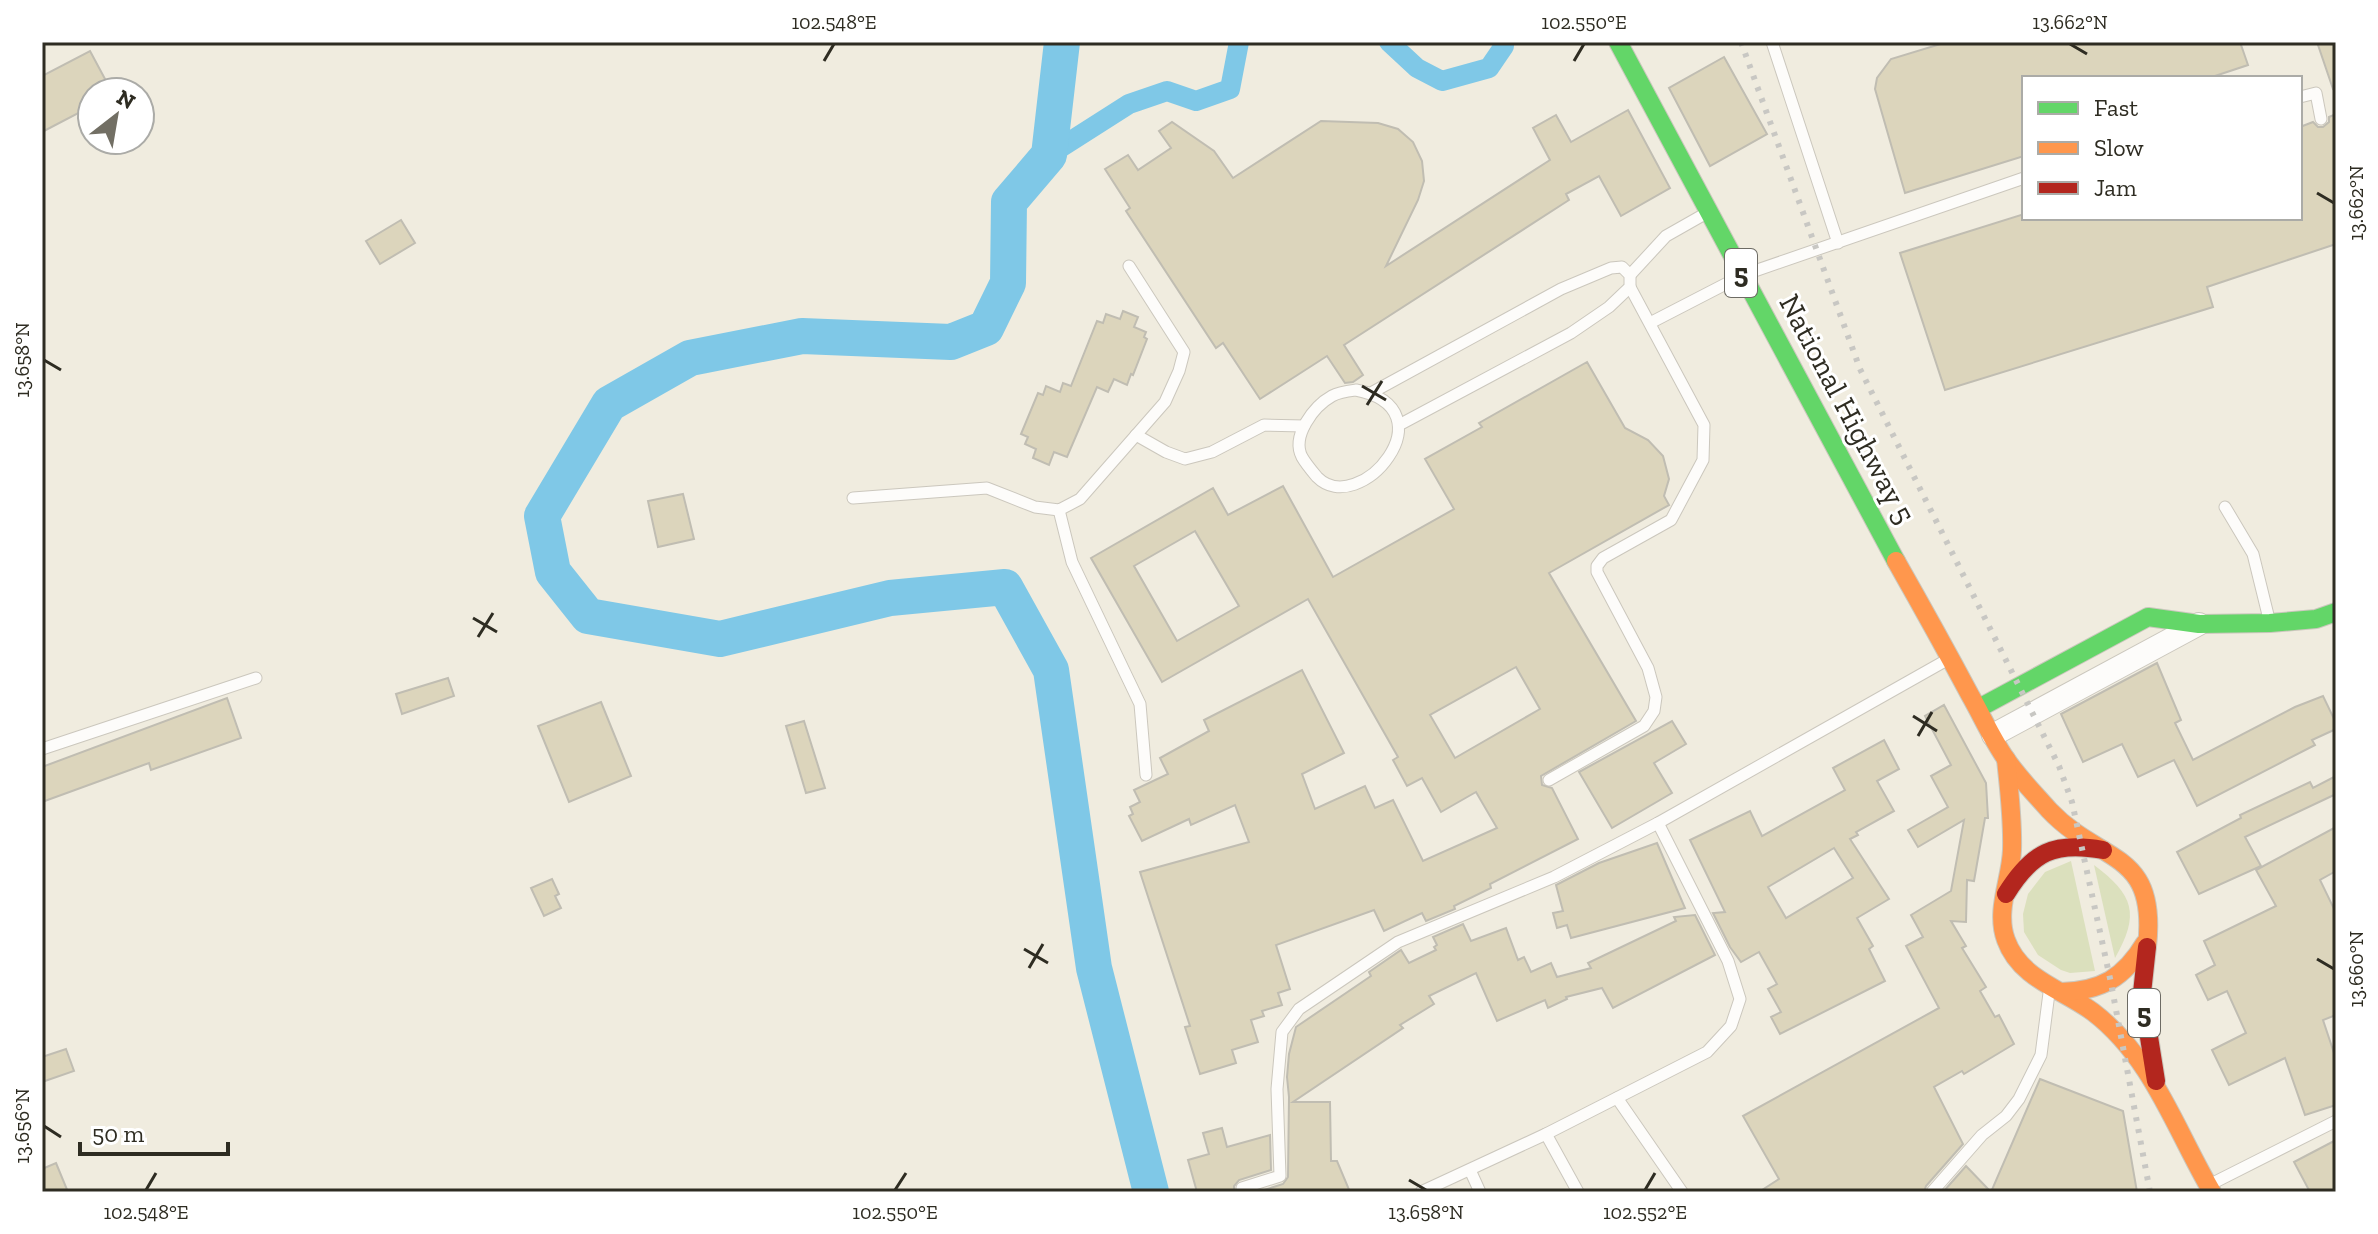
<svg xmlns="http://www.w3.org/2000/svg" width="2378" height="1234" font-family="'Zilla Slab',serif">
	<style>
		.green { fill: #dbe0bd }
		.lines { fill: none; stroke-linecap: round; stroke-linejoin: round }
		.canal { stroke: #7fc8e7; stroke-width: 20 }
		.river { stroke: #7fc8e7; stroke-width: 36 }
		.building { fill: #dcd5bc; stroke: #c0bdb2; stroke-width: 2; fill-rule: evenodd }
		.lane-casing { stroke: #cbc7bd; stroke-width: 13 }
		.street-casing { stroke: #cbc7bd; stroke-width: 24 }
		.fast-casing { stroke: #cbc7bd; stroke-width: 20 }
		.slow-casing { stroke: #cbc7bd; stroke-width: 20 }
		.jam-casing { stroke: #cbc7bd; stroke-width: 20 }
		.lane { stroke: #fdfcfa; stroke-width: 11 }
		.street { stroke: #fdfcfa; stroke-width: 22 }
		.fast { stroke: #63d668; stroke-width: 18 }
		.slow { stroke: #ff974d; stroke-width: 18 }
		.jam { stroke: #b3261e; stroke-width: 18 }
		.rail { stroke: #c8c7c3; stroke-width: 6; stroke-dasharray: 4 8; stroke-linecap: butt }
		.ticks { fill: none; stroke: #2e2c22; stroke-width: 3 }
		.labels { text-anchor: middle; stroke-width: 6; stroke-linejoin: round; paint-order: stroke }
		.shield { fill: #fff; stroke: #6d6b64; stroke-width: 2 }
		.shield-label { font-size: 28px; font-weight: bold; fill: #2e2c22 }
		.street-label { font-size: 30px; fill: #2e2c22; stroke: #fff }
		.neatline { fill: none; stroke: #2e2c22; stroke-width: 3 }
		.ticks-label { font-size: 20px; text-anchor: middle; fill: #2e2c22 }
	</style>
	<rect width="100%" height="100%" fill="#f0ecdf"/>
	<g class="green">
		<polygon points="2071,861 2095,971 2070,973 2061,970 2038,955 2024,932 2023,914 2028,894 2045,872"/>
		<path d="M2094,865C2134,895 2140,914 2115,958Z"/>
	</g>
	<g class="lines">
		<g class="canal">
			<polyline points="1389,42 1417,68 1442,81 1489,68 1504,46 1504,42"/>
			<polyline points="1049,155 1129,104 1167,91 1196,101 1230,89 1239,42"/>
		</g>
		<polyline class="river" points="1062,42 1049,155 1009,202 1008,283 986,328 951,342 802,336 690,358 609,404 542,516 553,572 588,616 720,639 890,598 1005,587 1051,670 1094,968 1151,1192"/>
	</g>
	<g class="building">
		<polygon points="1947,42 2240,42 2248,65 2209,78 2024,78 2024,156 1905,193 1875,89 1877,78 1891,59"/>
		<polygon points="2317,42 2336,42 2336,88 2333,89"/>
		<polygon points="90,51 112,92 92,92 92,106 42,132 42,76"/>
		<polygon points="1724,57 1767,134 1710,166 1669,88"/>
		<polygon points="1628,110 1670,188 1621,216 1599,176 1566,194 1569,200 1344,345 1363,375 1353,382 1345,383 1327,356 1260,399 1223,343 1216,348 1126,211 1130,208 1105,169 1128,155 1138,170 1171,148 1159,131 1172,122 1214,151 1233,178 1321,121 1378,123 1398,129 1413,142 1422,161 1424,181 1418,200 1386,266 1550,160 1533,128 1556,115 1571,142"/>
		<polygon points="2336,114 2336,244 2207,287 2213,307 1945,390 1900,253 2024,214 2024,218 2300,218 2300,127 2313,122 2318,127 2323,127 2329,122 2329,117"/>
		<polygon points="401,220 415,243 380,264 366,241"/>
		<polygon points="1123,311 1138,317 1134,327 1146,332 1144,337 1147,339 1133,375 1131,374 1127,385 1114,379 1108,392 1097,387 1067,457 1054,452 1049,465 1033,458 1036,449 1025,444 1028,437 1021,434 1038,393 1043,395 1046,386 1060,392 1063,383 1071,386 1097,321 1103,323 1106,314 1120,319"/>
		<path d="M1587,362L1625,428L1648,440L1663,456L1669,479L1664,496L1669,505L1549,573L1636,721L1541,776L1542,785L1552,788L1578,839L1490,884L1491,888L1454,906L1455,909L1426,921L1422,913L1384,931L1374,910L1276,945L1290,989L1278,993L1282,1005L1262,1011L1264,1016L1251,1020L1258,1042L1232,1050L1236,1063L1200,1074L1185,1027L1190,1026L1140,872L1249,842L1235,805L1191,825L1189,819L1142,841L1129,816L1133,814L1130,807L1140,802L1134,790L1168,774L1160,758L1209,731L1204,720L1302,670L1344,753L1302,774L1315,809L1365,786L1375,808L1393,800L1423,861L1497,828L1476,792L1441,812L1422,778L1407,786L1393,760L1398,757L1308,599L1162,682L1091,558L1213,488L1228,515L1283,486L1333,577L1454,509L1425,459L1482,427L1479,423ZM1195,531L1239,606L1177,641L1134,566ZM1516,667L1540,709L1455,758L1430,715Z"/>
		<polygon points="683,494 694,539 658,547 648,501"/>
		<polygon points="2157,663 2181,720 2175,723 2193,760 2295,707 2323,696 2336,723 2336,729 2312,740 2315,745 2197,806 2174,760 2138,777 2122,744 2083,762 2061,714"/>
		<polygon points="448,678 454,696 402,714 396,694"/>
		<polygon points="227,698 241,738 151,770 149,763 42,802 42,767"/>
		<polygon points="601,702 631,776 569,802 538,726"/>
		<polygon points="1944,705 1986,783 1988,818 1985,818 1974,881 1967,880 1966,922 1951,921 1966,946 1962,948 1986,987 1980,991 1995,1017 1999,1015 2014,1044 1964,1074 1962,1071 1934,1087 1963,1144 1926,1186 1924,1192 1759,1192 1779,1179 1743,1116 1939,1008 1906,946 1923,937 1911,915 1951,891 1964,820 1918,847 1908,830 1948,807 1931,776 1951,765 1925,716"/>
		<polygon points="804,721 825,788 806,793 786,726"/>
		<polygon points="1672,721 1686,744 1654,763 1672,793 1612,828 1579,772"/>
		<path d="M1884,740L1899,769L1877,781L1894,811L1856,832L1858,835L1850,839L1889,899L1857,918L1873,946L1869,949L1885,981L1780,1034L1771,1017L1781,1012L1768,989L1777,984L1759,952L1741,962L1730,947L1713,913L1725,912L1690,840L1750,811L1762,836L1845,790L1833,768ZM1834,848L1853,878L1786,918L1768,887Z"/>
		<polygon points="2336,776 2336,794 2245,837 2261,866 2199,894 2177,852 2241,818 2240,815 2310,782 2313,788"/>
		<polygon points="2336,827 2336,871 2320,880 2336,913 2336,1015 2323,1020 2336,1059 2336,1105 2305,1115 2285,1058 2229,1085 2212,1050 2246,1033 2227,991 2208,1000 2196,975 2215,965 2204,941 2276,906 2256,870"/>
		<polygon points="1657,843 1685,908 1571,938 1567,925 1557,928 1553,913 1563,911 1556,885 1599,863"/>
		<polygon points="552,879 559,894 555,896 561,908 544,916 531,888"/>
		<polygon points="1695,915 1715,955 1613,1008 1602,988 1566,997 1567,999 1548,1008 1545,1000 1497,1021 1476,973 1429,996 1434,1004 1400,1025 1403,1028 1293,1102 1330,1102 1331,1161 1337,1161 1350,1192 1258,1192 1283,1184 1288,1177 1289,1097 1287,1077 1289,1054 1296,1027 1371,976 1369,972 1401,950 1409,963 1436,950 1434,947 1437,945 1433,937 1463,924 1471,941 1506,928 1518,960 1524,957 1531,972 1551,963 1557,977 1591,968 1588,963 1676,921 1674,917"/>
		<polygon points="66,1049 74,1071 42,1082 42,1057"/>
		<polygon points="2040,1079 2123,1111 2137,1192 1991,1192"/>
		<polygon points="1222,1128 1227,1147 1270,1135 1271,1170 1239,1180 1234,1186 1234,1192 1197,1192 1188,1160 1209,1154 1203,1133"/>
		<polygon points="2336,1140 2336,1192 2310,1192 2294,1162"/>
		<polygon points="56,1163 68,1192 42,1192 42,1169"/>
		<polygon points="1966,1166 1991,1192 1943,1192"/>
	</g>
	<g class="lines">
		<g class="lane-casing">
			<g id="lane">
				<polyline points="1772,42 1838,243"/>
				<polyline points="2300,97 2316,93 2321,119"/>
				<polyline points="1630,275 1666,236 1703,215"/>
				<polyline points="1650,323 1743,275 2024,178"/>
				<path d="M1356,390C1453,409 1359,520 1317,477C1312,471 1306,464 1302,457C1291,436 1314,406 1332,396C1339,392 1348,391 1356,390Z"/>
				<polyline points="1371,393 1561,289 1611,268 1622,267 1630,275 1630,287 1609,307 1571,333 1399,425"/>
				<polyline points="1136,435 1166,452 1185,459 1212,452 1264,425 1304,426"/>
				<polyline points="853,498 987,488 1035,507 1059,510 1080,499 1165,402 1179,371 1184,352 1129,266"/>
				<polyline points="2225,507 2253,554 2269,619"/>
				<polyline points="1059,510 1072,562 1140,704 1146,775"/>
				<polyline points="42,749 256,678"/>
				<polyline points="1549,780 1644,726 1654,711 1656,697 1648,668 1597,572 1597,566 1603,558 1671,520 1703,460 1704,425 1630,287"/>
				<polyline points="1617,1098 1682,1192"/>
				<polyline points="1546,1134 1578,1192"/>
				<polyline points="1470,1170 1480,1192"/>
				<polyline points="2215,1182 2336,1121"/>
				<polyline points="1244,1192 1242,1188 1280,1176 1277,1089 1282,1032 1299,1009 1398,942 1554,877 1658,823 1945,661"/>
				<polyline points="1421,1192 1546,1134 1707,1052 1731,1026 1740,999 1728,961 1658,823"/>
				<polyline points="1932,1192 1982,1135 2006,1116 2019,1099 2041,1055 2049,993"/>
			</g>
		</g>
		<g class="street-casing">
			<polyline id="street" points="1993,735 2199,624"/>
		</g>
		<g class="fast-casing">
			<g id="fast">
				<polyline points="1618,42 1896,561"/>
				<polyline points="1979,708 2148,617 2199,624 2270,623 2316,619 2336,612"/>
			</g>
		</g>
		<g class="slow-casing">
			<g id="slow">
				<path d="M1896,561C1921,605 1946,650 1970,695C1982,716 1992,739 2006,759C2018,777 2035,794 2049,810C2101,865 2158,849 2147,947"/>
				<path d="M2006,759C2009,789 2013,819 2012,850C2011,879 1995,911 2006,940C2020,979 2062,989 2093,1012C2153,1058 2175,1129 2212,1192"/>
				<path d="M2061,992C2101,991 2124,978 2145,943"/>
			</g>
		</g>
		<g class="jam-casing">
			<g id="jam">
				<path d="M2006,894C2032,852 2054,841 2103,850"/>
				<polyline points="2147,947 2142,993 2156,1081"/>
			</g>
		</g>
		<use href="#lane" class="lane"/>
		<use href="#street" class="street"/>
		<use href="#fast" class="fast"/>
		<use href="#slow" class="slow"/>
		<use href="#jam" class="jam"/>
		<polyline class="rail" points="1741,42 1860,369 2059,766 2072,802 2111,983 2150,1192"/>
	</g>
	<path class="ticks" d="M2070,44L2087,54M824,61L834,44M1574,61L1584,44M2317,193L2334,203M44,360L61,370M1362,386L1386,400M1367,405L1382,381M473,618L497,632M478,637L493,613M1913,716L1937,731M1918,736L1932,712M1024,949L1048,963M2317,959L2334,969M1029,968L1043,944M44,1126L61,1137M1409,1180L1426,1190M146,1190L156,1173M895,1190L906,1173M1645,1190L1655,1173"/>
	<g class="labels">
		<g class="shield">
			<rect x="1725" y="249" width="32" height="48" rx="6"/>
			<rect x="2128" y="989" width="32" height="48" rx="6"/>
		</g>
		<g class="shield-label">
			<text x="1741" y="283">5</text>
			<text x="2144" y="1023">5</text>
		</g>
		<g class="street-label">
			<text transform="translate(1847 409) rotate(62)" y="10">National Highway 5</text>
		</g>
	</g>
	<rect width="2378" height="1234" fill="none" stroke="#ffffff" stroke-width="88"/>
	<rect x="2022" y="76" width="280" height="144" fill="#ffffff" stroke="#ababa7" stroke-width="2"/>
	<rect x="2038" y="102" width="40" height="12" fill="#63d668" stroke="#ababa7" stroke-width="2"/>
	<text x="2094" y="116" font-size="24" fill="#2e2c22">Fast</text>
	<rect x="2038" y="142" width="40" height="12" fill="#ff974d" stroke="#ababa7" stroke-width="2"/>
	<text x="2094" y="156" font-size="24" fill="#2e2c22">Slow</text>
	<rect x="2038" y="182" width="40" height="12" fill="#b3261e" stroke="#ababa7" stroke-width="2"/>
	<text x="2094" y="196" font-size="24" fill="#2e2c22">Jam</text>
	<g transform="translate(116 116) rotate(31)"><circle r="38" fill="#ffffff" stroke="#ababa7" stroke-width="2"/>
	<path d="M0-6L14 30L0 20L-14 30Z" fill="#726f64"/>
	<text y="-12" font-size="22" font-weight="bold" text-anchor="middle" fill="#2e2c22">N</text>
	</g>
	<path d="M80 1142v12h148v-12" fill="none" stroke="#2e2c22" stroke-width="4"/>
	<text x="92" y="1142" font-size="24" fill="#2e2c22" stroke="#ffffff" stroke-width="6" paint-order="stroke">50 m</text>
	<rect x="44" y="44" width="2290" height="1146" class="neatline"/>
	<g class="ticks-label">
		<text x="834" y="29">102.548°E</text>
		<text x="1584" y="29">102.550°E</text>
		<text x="2070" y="29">13.662°N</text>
		<text transform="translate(2356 203) rotate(-90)" y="7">13.662°N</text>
		<text transform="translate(22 360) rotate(-90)" y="7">13.658°N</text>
		<text transform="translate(2356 969) rotate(-90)" y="7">13.660°N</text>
		<text transform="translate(22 1126) rotate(-90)" y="7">13.656°N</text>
		<text x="146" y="1219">102.548°E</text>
		<text x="895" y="1219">102.550°E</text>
		<text x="1426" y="1219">13.658°N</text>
		<text x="1645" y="1219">102.552°E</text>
	</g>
</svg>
